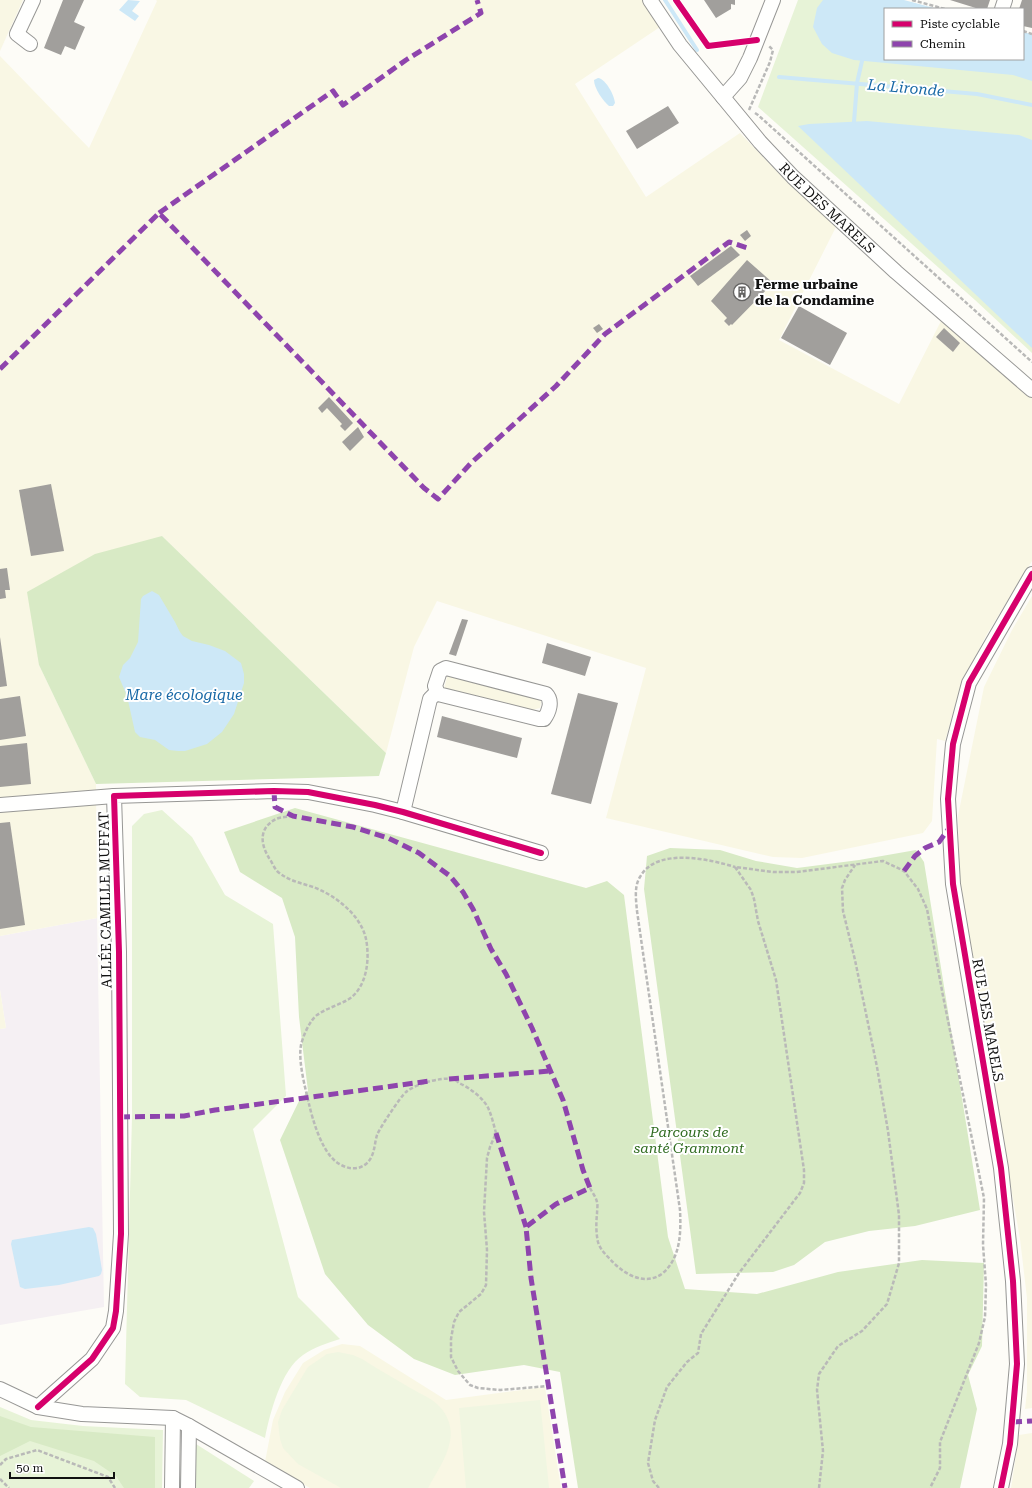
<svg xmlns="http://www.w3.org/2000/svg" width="1032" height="1488" font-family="'Roboto Serif',serif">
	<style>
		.industrial { fill: #f5f0f3 }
		.farmland { fill: #f9f7e4 }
		.green { fill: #e7f3d7 }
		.forest { fill: #d8eac5 }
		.pitch { fill: #f0f6e1 }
		.water { fill: #cde8f7 }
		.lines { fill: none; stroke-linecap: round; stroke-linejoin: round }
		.stream { stroke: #cde8f7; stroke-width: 4 }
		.building { fill: #a19f9c }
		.minor-casing { stroke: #979795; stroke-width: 16 }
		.path { stroke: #b9b9b8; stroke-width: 2.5; stroke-dasharray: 4 2; stroke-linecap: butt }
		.minor { stroke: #fffffe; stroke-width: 14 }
		.quiet { stroke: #8e44ad; stroke-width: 5; stroke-dasharray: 10 5; stroke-linecap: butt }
		.cycleway-casing { stroke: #fff; stroke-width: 8 }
		.cycleway { stroke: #d6006c; stroke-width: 6 }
		.labels { text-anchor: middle; stroke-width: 4; stroke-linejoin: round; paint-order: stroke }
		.street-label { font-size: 14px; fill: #111; stroke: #fff }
		.poi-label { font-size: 14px; font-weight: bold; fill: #111; stroke: #fff; text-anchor: start }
		.park-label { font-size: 14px; font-style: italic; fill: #2f6b1f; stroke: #fff }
		.water-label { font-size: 15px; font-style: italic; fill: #1768a6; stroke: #fff }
	</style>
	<rect width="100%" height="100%" fill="#fdfcf7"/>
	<polygon class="industrial" points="97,918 104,1307 0,1325 0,1029 6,1028 0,990 0,936"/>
	<g class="farmland">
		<polygon points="0,0 23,0 0,51"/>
		<polygon points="156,0 643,0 660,27 575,84 646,197 740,133 786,181 837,225 779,340 899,404 942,319 1032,396 1032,561 987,634 962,682 945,741 937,739 932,821 923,833 802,858 773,857 606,818 646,668 437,601 414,647 386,753 162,536 39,665 96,784 97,918 0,936 0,56 89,148 157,1"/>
		<polygon points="1032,596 1032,1408 1025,1409 1027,1392 1027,1298 1020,1239 960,895 958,816 984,687 1012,630"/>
		<polygon points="448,674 539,699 541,702 540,708 532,710 444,688"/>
		<polygon points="0,990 6,1028 0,1029"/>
		<polygon points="342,1344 360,1346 446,1400 545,1387 561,1488 310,1488 265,1462 273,1420 285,1392 303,1363 324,1350"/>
		<polygon points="1032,1433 1032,1488 1011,1488 1019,1435"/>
	</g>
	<g class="green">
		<polygon points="798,0 898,0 885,9 885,59 1023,59 1032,39 1032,353 975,300 758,107"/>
		<path d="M162,810L192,837L225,895L273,924L286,1096L253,1129L298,1297L340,1339C328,1343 314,1347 303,1355C281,1370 270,1413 265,1438L186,1400L140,1397L125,1384L132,1117V826L144,814Z"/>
		<polygon points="0,1407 31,1420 83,1426 163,1430 162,1488 0,1488"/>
		<polygon points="196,1444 254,1481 249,1488 196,1488"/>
	</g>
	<g class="forest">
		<polygon points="162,536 386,753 379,776 96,784 39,665 27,592 95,554"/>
		<polygon points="295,808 586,888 607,881 624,895 668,1237 685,1289 757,1294 838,1272 922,1260 984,1263 982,1346 968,1375 977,1409 960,1488 578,1488 560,1372 524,1365 455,1375 414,1359 368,1325 325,1274 280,1140 299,1101 308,1091 299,1017 295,937 282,898 240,872 224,832"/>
		<polygon points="670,848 720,850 756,861 797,868 859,860 916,850 924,862 980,1210 915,1226 869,1231 825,1242 794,1265 773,1272 696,1274 644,889 647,856"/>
		<polygon points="0,1416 31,1427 155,1437 155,1488 124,1488 116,1476 94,1461 30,1441 0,1456"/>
	</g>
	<g class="pitch">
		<path d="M338,1352L353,1355L362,1359C379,1370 396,1379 412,1389C421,1394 431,1398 438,1405C448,1414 453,1429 450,1441C447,1458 436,1473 428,1488H341L298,1464L283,1448L280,1439L278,1422L282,1410L308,1367L327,1354Z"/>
		<polygon points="540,1400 549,1488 466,1488 459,1408"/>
	</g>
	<g class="water">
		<polygon points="128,0 140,1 132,11 139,16 135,21 119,10"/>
		<polygon points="823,0 904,0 938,9 885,9 885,59 1023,59 1023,32 1032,34 1032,81 1013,75 854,60 832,53 822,44 813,27 817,8"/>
		<path d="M598,78C606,79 614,95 615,103L613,106H609C603,101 594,88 594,80Z"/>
		<polygon points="867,121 1019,135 1032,140 1032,348 798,126 809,124"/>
		<polygon points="152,591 159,595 175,622 180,632 183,636 192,641 209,645 225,651 241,663 244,674 244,683 234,714 222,732 207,744 185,751 178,751 169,750 155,740 140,737 135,732 127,696 119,677 123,665 130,658 138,642 141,599 143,596"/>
		<polygon points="89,1227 93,1228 96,1234 102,1270 101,1274 99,1276 59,1285 25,1289 20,1287 11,1244 12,1240"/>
	</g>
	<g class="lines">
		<g class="stream">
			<polyline points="665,0 697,50"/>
			<polyline points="779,77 977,94 1032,105"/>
			<polyline points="854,122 857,83 862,61"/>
		</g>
	</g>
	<g class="building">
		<polygon points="63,0 84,0 74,22 85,27 75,50 65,46 61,55 44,48"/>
		<polygon points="704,0 735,0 735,5 731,4 731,9 716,18"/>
		<polygon points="950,0 990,0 987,9 979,9"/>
		<polygon points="1022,0 1032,0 1032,28 1023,26 1023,9 1019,9"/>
		<polygon points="668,106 679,123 637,149 626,131"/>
		<polygon points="747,230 751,236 745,241 740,235"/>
		<polygon points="731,246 740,255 698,286 690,276"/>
		<polygon points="747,260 773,283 732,325 731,324 729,326 724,321 727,318 711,301"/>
		<polygon points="799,306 847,333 830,365 781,338"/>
		<polygon points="599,324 603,329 597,333 593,328"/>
		<polygon points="944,328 960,343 953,352 936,337"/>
		<polygon points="329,397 353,423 345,431 340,426 342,424 327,408 322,413 318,408"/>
		<polygon points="358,427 364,437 350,451 342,442"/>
		<polygon points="51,484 64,551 31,556 19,490"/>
		<polygon points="7,568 10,590 5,590 6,598 0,599 0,569"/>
		<polygon points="462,619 468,620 456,656 449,654"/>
		<polygon points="0,637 7,686 0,687"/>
		<polygon points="547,643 591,657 585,676 542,663"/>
		<polygon points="578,693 618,703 591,804 551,794"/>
		<polygon points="20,696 26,736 0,740 0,699"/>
		<polygon points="442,716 522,738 517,758 437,737"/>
		<polygon points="27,743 31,784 0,787 0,746"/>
		<polygon points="10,822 25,925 0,929 0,823"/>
	</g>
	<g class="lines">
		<g class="minor-casing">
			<g id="minor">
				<path id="s1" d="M650,0L680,45L760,142L793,177L896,272L1032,390"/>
				<polyline points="1002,9 1005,0"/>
				<polyline points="30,44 17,34 33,0"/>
				<polyline points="723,97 740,78 750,58 773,0"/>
				<polyline points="0,805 114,796"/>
				<path d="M403,812L430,699L434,695L438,694L539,719H544C549,712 553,701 546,694L446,668L440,671L435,686L438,694"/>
				<polyline points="0,1389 38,1407 82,1414 173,1418 189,1426 297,1488"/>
				<polyline points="38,1407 92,1359 113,1328 116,1311 121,1234 119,952 114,796 274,791 308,792 375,805 403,812 541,853"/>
				<polyline points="172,1488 173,1418"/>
				<polyline points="188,1488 189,1426"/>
				<polyline points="1001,1488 1010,1444 1017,1364 1013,1281 1001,1168 953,884 948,799 953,744 969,683 1032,574"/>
			</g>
		</g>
		<g class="path">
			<polyline points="912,0 945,9"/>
			<polyline points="1023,31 1032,34"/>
			<polyline points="749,110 770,62 773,50 768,45"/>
			<polyline points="755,113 758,115 1032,362"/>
			<path d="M293,816C287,817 280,817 276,819C259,828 260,843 269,858C272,862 274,868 278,872C289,881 301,883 313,887C335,895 361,915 366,939C370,959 367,987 349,999C339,1005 327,1008 317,1015C310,1020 303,1036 301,1045C298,1061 305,1087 309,1104C313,1121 321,1148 334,1160C343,1168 356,1172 366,1164C375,1156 374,1145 377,1135C379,1129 401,1096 406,1092C415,1084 441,1077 453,1079C455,1080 457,1081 459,1083C470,1088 485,1099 489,1110C492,1117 494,1126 496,1133L490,1147L487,1158L484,1212L487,1250L486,1285L481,1294L459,1312L454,1322L451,1339V1357L458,1371L470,1385L478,1388L500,1390L548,1386"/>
			<path d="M590,1188C592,1192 596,1197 597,1202C598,1205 597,1210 597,1214C596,1223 596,1233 598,1242C600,1249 605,1254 610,1259C623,1274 645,1287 663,1273C681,1257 681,1232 680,1210L637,911C636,900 634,886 640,877C656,847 709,859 735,867"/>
			<polyline points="0,1465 6,1459 37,1450 108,1477 115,1488"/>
			<polyline points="0,1479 9,1488"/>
			<polyline points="659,1488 653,1481 648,1463 655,1420 667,1387 687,1362 698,1353 701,1334 739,1273 800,1193 804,1183 804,1170 776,980 758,921 754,899 751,890 735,867 773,872 796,872 883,861 904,871 918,889 927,909 943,996 984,1198 983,1245 986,1285 985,1317 979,1343 940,1442 940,1468 930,1488"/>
			<polyline points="819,1488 823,1451 817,1390 819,1374 838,1346 862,1331 887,1304 899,1263 899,1215 888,1131 877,1067 855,960 843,911 842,888 845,880 855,865"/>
		</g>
		<use href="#minor" class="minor"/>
		<g class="quiet">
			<polyline points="159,213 333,91 343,105 406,60 481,13 477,0"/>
			<polyline points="0,369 159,213 424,488 438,499 471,463 556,386 605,334 729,242 751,249"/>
			<polyline points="274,791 275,807 293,816 353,827 388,838 419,853 450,876 463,892 473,909 491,949 506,974 532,1028 563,1100 583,1170 590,1188 556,1204 526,1227 531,1278 565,1488"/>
			<polyline points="904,871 915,856 925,848 939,842 949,828"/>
			<polyline points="449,1079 550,1071"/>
			<polyline points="120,1117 184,1116 215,1110 430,1081"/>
			<polyline points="496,1133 526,1227"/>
			<polyline points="1012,1422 1032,1421"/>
		</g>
		<g class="cycleway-casing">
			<g id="cycleway">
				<polyline points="676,0 708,46 757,40"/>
				<polyline points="38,1407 92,1359 113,1328 116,1311 121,1234 119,952 114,796 274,791 308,792 375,805 403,812 541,853"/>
				<polyline points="1001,1488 1010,1444 1017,1364 1013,1281 1001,1168 953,884 948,799 953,744 969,683 1032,574"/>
			</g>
		</g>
		<use href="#cycleway" class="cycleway"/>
	</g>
	<defs>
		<g id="building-ring" transform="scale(0.9)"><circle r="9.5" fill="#fff" stroke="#646362" stroke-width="1.5"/><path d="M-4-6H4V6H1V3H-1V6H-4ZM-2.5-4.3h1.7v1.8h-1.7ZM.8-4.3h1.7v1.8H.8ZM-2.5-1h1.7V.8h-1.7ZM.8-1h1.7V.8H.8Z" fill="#646362"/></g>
	</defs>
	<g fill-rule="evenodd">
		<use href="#building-ring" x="742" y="292"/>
	</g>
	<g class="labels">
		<g class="street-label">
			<text dy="5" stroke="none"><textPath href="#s1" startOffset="274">RUE DES MARELS</textPath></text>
			<text transform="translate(105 900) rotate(-91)" y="5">ALLÉE CAMILLE MUFFAT</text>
			<text transform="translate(988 1020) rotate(80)" y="5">RUE DES MARELS</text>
		</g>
		<g class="poi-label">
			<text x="755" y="289">Ferme urbaine<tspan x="755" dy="16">de la Condamine</tspan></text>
		</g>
		<g class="park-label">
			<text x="689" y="1137">Parcours de<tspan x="689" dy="16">santé Grammont</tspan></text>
		</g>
		<g class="water-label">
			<text transform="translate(906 88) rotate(5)" y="5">La Lironde</text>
			<text x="184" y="700">Mare écologique</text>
		</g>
	</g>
	<rect x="884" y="8" width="140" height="52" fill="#ffffff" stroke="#a0a0a0"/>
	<rect x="892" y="21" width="20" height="6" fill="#d6006c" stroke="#a0a0a0"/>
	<text x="920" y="28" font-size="12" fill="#111111">Piste cyclable</text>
	<rect x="892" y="41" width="20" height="6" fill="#8e44ad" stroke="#a0a0a0"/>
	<text x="920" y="48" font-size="12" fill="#111111">Chemin</text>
	<path d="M10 1472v6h104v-6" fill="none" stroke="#111111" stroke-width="2"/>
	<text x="16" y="1472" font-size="12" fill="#111111" stroke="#ffffff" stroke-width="3" paint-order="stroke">50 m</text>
</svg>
